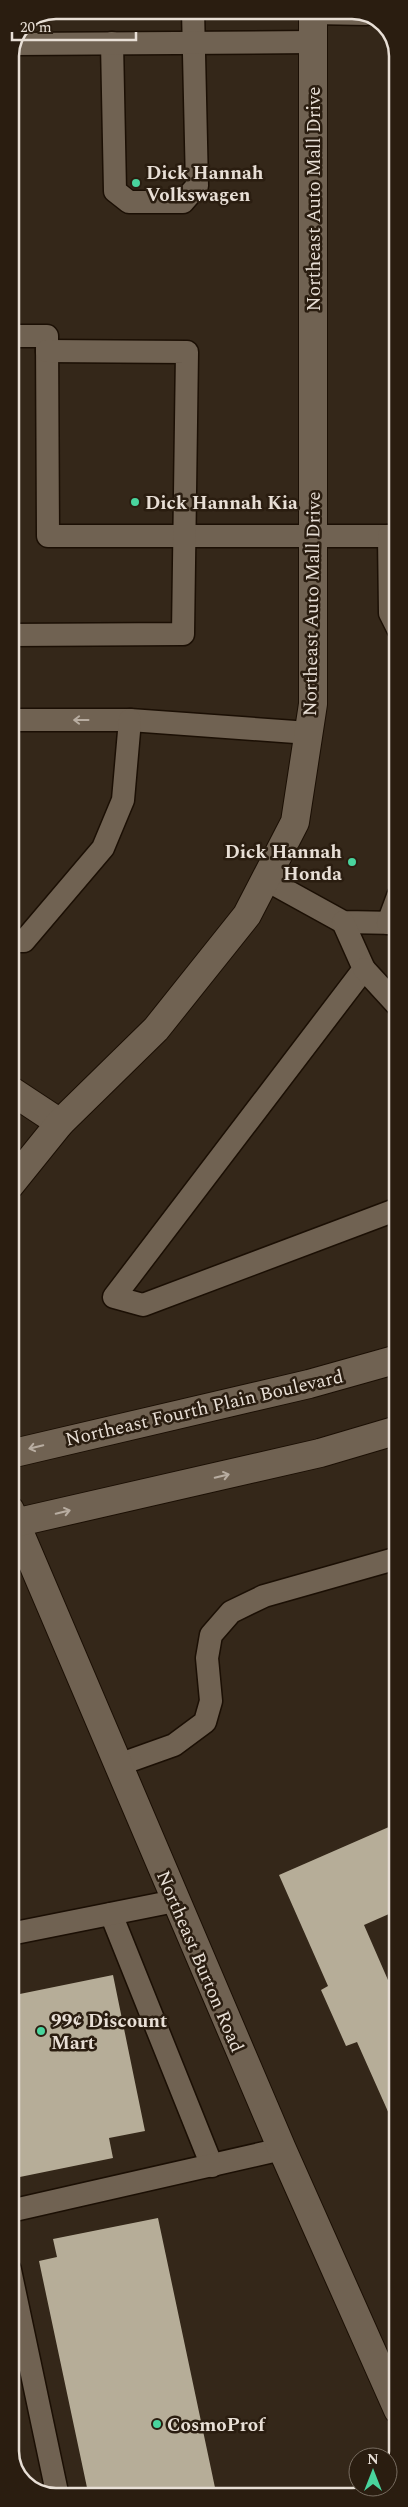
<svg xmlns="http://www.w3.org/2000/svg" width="408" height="2507" font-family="Spectral,serif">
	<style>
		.building { fill: #b6ad98 }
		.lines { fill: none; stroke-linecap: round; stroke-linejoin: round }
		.service-casing { stroke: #1b0f04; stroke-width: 25 }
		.minor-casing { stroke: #1b0f04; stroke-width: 30 }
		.tertiary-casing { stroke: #1b0f04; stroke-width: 30 }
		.secondary-casing { stroke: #1b0f04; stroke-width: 30 }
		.service { stroke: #706252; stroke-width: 22 }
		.minor { stroke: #706252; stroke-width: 28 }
		.tertiary { stroke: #706252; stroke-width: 28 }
		.secondary { stroke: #706252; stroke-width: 28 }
		.oneway { stroke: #b8ada1 }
		.poi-dot { fill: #49d49d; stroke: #2a1d10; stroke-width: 2 }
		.labels { text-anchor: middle; stroke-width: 5; stroke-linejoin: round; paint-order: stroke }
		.poi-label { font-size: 19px; font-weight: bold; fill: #e8dfd6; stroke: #2a1d10; text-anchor: start }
		.street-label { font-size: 19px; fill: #e8dfd6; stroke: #2a1d10 }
		.rim { fill: none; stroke: #e8dfd6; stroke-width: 2.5 }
	</style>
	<rect width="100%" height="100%" fill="#342719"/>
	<g class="building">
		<polygon points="398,1823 398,1910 364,1925 398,2003 398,2134 357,2042 346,2046 321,1990 328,1986 279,1875"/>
		<polygon points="113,1975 145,2131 109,2138 113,2158 10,2179 10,1996"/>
		<polygon points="158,2218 217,2497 89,2497 39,2261 57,2257 53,2239"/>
	</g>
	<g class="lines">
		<g class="service-casing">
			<g id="service">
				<polyline points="313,13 366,14"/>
				<polyline points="112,43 115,191 129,202 183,202 197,186 193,10"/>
				<polyline points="15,44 313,42"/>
				<polyline points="10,336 47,336 48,536 398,536"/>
				<polyline points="389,536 390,613 398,629"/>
				<polyline points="10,635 183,634 187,352 47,351"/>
				<polyline points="10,720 130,720 309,733"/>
				<polyline points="265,879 343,922 398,923"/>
				<polyline points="343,922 364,969 114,1297 143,1305 398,1209"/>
				<polyline points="388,923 398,896"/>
				<polyline points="10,941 24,941 103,848 123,800 130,720"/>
				<polyline points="364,969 398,1006"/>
				<polyline points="118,1765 174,1745 205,1722 211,1701 207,1658 211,1635 231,1612 264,1596 398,1558"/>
				<polyline points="111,1914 212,2166"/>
				<polyline points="10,1934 175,1901"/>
				<polyline points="10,2211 282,2149"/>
				<polyline points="10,2270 58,2497"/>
			</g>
		</g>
		<g class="minor-casing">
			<polyline id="minor" points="10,1090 60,1123"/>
		</g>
		<g class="tertiary-casing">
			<g id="tertiary">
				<polyline points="10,1185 60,1123 156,1029 247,915 295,822 313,704 313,10"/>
				<polyline points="10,1510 282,2149 398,2410"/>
			</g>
		</g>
		<g class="secondary-casing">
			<g id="secondary">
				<polyline points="10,1454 309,1384 398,1359"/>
				<polyline points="10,1524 320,1453 398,1430"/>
			</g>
		</g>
		<use href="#service" class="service"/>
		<use href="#minor" class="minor"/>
		<use href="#tertiary" class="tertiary"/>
		<use href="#secondary" class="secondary"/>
	</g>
	<defs><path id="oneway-shaft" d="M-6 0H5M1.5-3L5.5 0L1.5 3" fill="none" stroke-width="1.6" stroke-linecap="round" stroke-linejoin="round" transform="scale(1.25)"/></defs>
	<g class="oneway">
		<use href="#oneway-shaft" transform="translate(81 720) rotate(180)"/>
		<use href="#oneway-shaft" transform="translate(36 1447) rotate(166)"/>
		<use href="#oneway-shaft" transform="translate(222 1476) rotate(-13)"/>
		<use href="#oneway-shaft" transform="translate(63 1512) rotate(-13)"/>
	</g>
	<g class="poi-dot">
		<circle cx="136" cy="183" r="5"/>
		<circle cx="135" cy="502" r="5"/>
		<circle cx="352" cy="862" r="5"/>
		<circle cx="41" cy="2031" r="5"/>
		<circle cx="157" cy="2424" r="5"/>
	</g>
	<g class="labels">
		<g class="poi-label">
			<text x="146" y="179">Dick Hannah<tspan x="146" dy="22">Volkswagen</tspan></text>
			<text x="145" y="509">Dick Hannah Kia</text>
			<text x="342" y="858" text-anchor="end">Dick Hannah<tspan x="342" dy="22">Honda</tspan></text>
			<text x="51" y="2027">99¢ Discount<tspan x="51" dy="22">Mart</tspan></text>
			<text x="167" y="2431">CosmoProf</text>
		</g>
		<g class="street-label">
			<text transform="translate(313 199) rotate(-90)" y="7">Northeast Auto Mall Drive</text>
			<text transform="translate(311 604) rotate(-89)" y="7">Northeast Auto Mall Drive</text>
			<text transform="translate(204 1407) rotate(-13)" y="7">Northeast Fourth Plain Boulevard</text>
			<text transform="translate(201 1961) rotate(67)" y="7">Northeast Burton Road</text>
		</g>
	</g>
	<path d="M0 0H408V2507H0ZM56 19H352A37 37 0 0 1 389 56V2451A37 37 0 0 1 352 2488H56A37 37 0 0 1 19 2451V56A37 37 0 0 1 56 19Z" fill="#2a1d10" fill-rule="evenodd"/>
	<path class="rim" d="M56 19H352A37 37 0 0 1 389 56V2451A37 37 0 0 1 352 2488H56A37 37 0 0 1 19 2451V56A37 37 0 0 1 56 19Z"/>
	<g transform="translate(373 2472)"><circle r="24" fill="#2a1d10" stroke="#766b5f"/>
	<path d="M0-4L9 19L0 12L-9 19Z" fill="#49d49d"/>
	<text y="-8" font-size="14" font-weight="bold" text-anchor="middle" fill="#e8dfd6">N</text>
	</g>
	<path d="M12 32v8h124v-8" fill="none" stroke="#e8dfd6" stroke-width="2.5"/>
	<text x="20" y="32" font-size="15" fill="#e8dfd6" stroke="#2a1d10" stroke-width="4" paint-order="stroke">20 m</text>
</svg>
